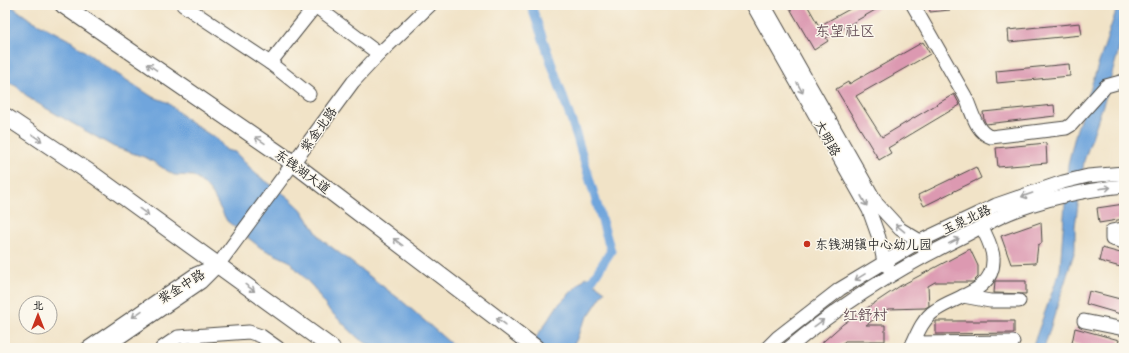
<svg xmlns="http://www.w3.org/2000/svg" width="1129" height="353" font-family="Dekko,'LXGW WenKai TC',sans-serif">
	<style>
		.water { fill: #6fa5dc; stroke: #4d6884 }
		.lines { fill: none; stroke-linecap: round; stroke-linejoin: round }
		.canal { stroke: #6fa5dc; stroke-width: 9 }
		.building { fill: #dc99b1 }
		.minor-casing { stroke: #494742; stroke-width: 15 }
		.major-casing { stroke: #494742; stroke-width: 18 }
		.minor { stroke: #fff; stroke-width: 13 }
		.major { stroke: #fff; stroke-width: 16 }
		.oneway { stroke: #a0a0a0 }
		.poi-dot { fill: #c8321e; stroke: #fbf7ec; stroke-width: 1.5 }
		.labels { text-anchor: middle; stroke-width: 3; stroke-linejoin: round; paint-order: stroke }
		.street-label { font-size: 13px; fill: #2b2b2b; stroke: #fbf7ec }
		.poi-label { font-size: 13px; fill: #2b2b2b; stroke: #fbf7ec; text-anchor: start }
		.quarter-label { font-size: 15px; fill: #69525a; stroke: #fbf7ec }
	</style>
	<rect width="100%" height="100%" fill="#fbf7ec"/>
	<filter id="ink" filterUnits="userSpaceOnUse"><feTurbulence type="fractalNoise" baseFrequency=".025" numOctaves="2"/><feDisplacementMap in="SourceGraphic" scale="8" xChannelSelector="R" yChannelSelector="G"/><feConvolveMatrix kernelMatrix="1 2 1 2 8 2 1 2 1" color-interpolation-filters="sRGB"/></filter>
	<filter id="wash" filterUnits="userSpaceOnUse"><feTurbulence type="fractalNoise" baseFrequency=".012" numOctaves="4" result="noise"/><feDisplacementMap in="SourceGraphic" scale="16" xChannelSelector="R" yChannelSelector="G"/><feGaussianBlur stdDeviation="0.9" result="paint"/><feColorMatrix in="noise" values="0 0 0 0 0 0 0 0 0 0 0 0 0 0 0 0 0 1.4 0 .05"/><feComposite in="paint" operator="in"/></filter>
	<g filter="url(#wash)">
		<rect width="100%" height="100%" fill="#f1e3c7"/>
		<g class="water">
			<polygon points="5,5 10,5 28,18 71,41 102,64 151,96 167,102 187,120 218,140 226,150 235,152 256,174 288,197 301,209 321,239 402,301 450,343 459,348 375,348 359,339 327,308 314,288 289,261 261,248 227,221 213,195 205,185 193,176 174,175 147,158 114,147 42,106 29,98 16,86 5,81"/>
			<polygon points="1118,5 1124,5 1124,31 1105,99 1084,161 1075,226 1075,250 1044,348 1032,348 1060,270 1068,164 1076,132"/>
			<polygon points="586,277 605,291 581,327 576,341 570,348 529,348 558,305"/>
		</g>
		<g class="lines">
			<polyline class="canal" points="531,5 576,134 611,251 585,291"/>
		</g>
		<g id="blocks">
			<g class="building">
				<polygon points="788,5 807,5 819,26 857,5 884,5 826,38 828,41 814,50"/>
				<polygon points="929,5 950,5 950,10 930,12"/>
				<polygon points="1080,23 1082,35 1009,42 1008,30"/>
				<polygon points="923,42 930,54 856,96 882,137 954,94 960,105 888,148 891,153 879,160 836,89 848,82 849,84"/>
				<polygon points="1069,64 1070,76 997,83 996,71"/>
				<polygon points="1054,105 1055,116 986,124 984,120 983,112"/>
				<polygon points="1046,143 1047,163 998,167 996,148"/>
				<polygon points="976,167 981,178 924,206 918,195"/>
				<polygon points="1124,204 1124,219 1099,223 1097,208"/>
				<polygon points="1041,222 1042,243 1038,245 1036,263 1011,264 1001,236"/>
				<polygon points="1102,248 1124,254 1124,268 1099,261"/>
				<polygon points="970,249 978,266 978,277 973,282 935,282 928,286 929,306 925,308 888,309 866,325 885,325 885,341 845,341 837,348 816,348 843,324 900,286"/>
				<polygon points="995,281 1026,281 1026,294 994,293"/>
				<polygon points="1089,291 1124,300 1124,315 1086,304"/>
				<polygon points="936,321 1014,321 1014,333 936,334"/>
				<polygon points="1075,328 1119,340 1117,348 1091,348 1072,343"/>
			</g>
		</g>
	</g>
	<g filter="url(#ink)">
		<use href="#blocks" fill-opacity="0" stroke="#494742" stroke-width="1"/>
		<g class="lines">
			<g class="minor-casing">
				<g id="minor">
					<polyline points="183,5 270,63 309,94"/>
					<polyline points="314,5 379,54"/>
					<polyline points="753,5 869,210 879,238 884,262 888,267"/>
					<polyline points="764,5 877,204 900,229 920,241 923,248"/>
					<path d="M913,5L965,96C972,110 975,132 991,137L1066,128L1071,125L1106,86L1124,81"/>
					<polyline points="270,63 316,5"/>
					<polyline points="1124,229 1112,231 1112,239 1124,242"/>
					<polyline points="963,296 990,301 1019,301"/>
					<polyline points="1084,321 1124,329"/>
					<polyline points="913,343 1013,342"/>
					<polyline points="88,348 196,274 213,267"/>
					<polyline points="104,348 201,282 218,265 353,82 379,54 430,5"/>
					<polyline points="162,348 178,337 249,332 261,336 278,348"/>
					<polyline points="767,348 777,338 840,289 920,241 996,205 1063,182 1088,176 1124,173"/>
					<path d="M789,348C841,304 899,268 960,238C976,230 992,220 1009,213C1046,198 1085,190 1124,186"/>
					<path d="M911,348C917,334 923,318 936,310C957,295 995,292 993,258C993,248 986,236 982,227"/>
				</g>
			</g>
			<g class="major-casing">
				<g id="major">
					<polyline points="63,5 293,163 536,348"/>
					<polyline points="5,116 95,176 332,348"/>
				</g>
			</g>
			<use href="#minor" class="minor"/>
			<use href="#major" class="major"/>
		</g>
		<defs><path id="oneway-shaft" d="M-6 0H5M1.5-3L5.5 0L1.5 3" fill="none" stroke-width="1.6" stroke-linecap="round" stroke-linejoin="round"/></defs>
		<g class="oneway">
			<use href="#oneway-shaft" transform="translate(152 67) rotate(-145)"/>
			<use href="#oneway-shaft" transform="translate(800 88) rotate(61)"/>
			<use href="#oneway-shaft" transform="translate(37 138) rotate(34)"/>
			<use href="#oneway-shaft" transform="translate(260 140) rotate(-146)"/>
			<use href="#oneway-shaft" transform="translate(1105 188) rotate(-7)"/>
			<use href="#oneway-shaft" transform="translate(1027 195) rotate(161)"/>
			<use href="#oneway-shaft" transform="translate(864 201) rotate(61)"/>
			<use href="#oneway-shaft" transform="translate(144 212) rotate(36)"/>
			<use href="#oneway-shaft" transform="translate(900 228) rotate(-140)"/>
			<use href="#oneway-shaft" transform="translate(954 241) rotate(-27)"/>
			<use href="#oneway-shaft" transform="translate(398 242) rotate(-143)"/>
			<use href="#oneway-shaft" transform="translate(860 277) rotate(148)"/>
			<use href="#oneway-shaft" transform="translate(250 288) rotate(36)"/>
			<use href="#oneway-shaft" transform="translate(137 314) rotate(145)"/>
			<use href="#oneway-shaft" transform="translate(501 321) rotate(-143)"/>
			<use href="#oneway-shaft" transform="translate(819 323) rotate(-36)"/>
		</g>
	</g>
	<circle class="poi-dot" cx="807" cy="244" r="4"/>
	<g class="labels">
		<g class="street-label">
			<text transform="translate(318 129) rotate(-54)" y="5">紫金北路</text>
			<text transform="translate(828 138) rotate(61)" y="5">大明路</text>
			<text transform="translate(303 171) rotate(36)" y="5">东钱湖大道</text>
			<text transform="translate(966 219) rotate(-25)" y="5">玉泉北路</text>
			<text transform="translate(181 286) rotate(-32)" y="5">紫金中路</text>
		</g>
		<g class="poi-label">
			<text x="815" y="249">东钱湖镇中心幼儿园</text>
		</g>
		<g class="quarter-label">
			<text x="845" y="36">东望社区</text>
			<text x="865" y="320">红舒村</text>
		</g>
	</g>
	<rect width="1129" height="353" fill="none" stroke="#fbf7ec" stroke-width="20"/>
	<g transform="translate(38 315)"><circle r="19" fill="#fbf7ec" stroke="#a8a59f"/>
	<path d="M0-3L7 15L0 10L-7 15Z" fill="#c8321e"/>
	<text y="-6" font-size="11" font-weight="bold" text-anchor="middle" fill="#2b2b2b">北</text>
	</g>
</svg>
